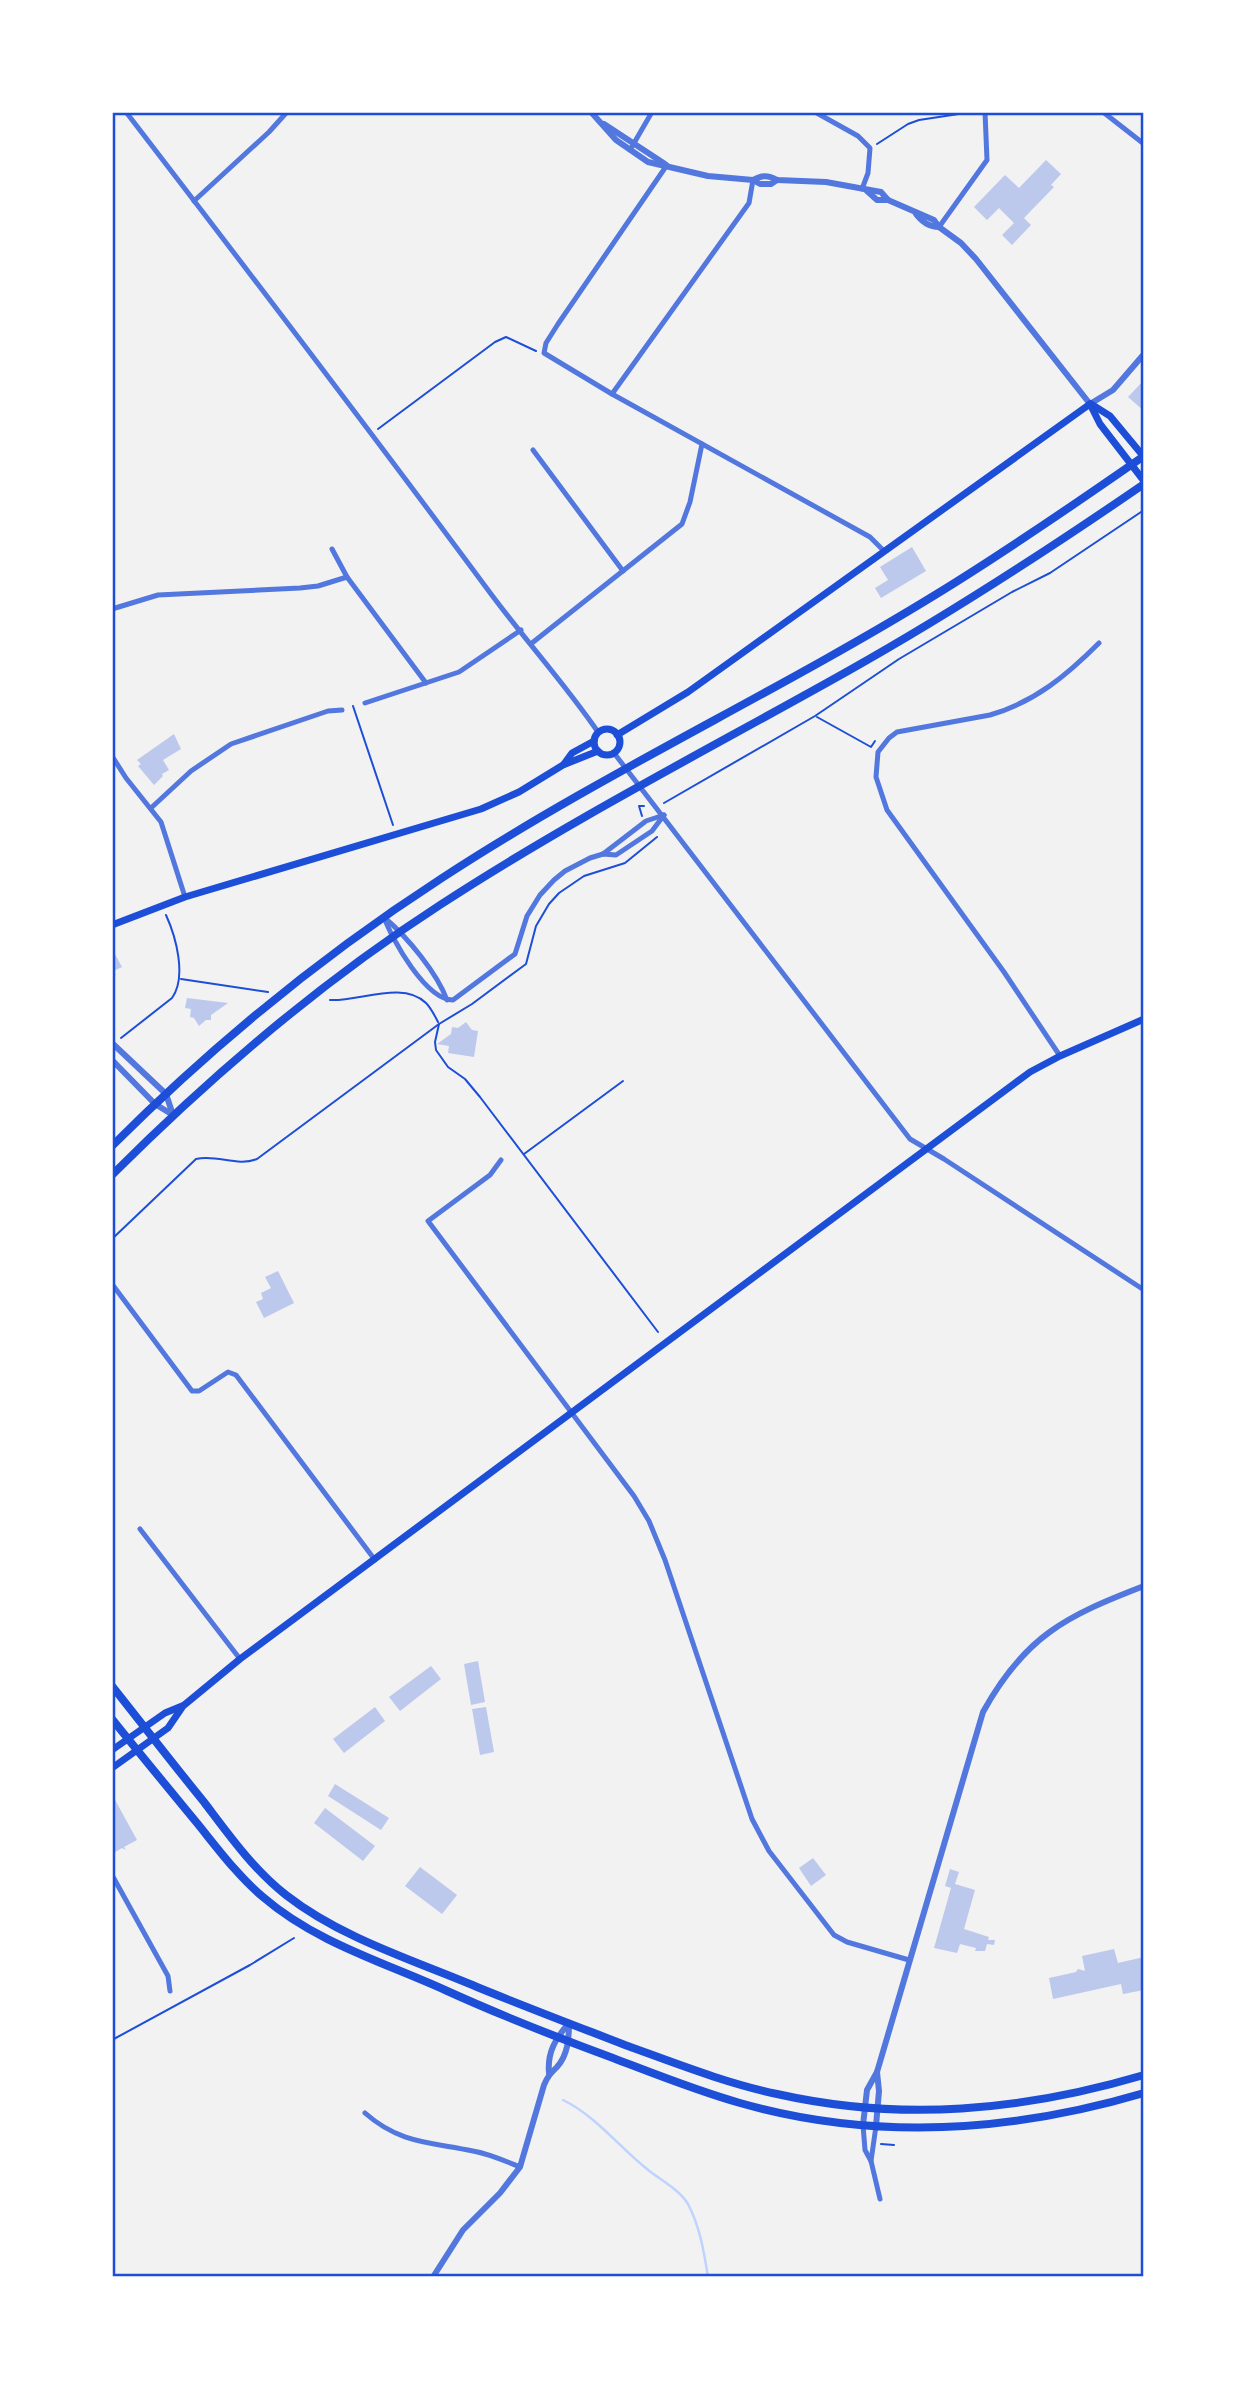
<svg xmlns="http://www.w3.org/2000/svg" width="1256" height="2389" font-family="Rubik,sans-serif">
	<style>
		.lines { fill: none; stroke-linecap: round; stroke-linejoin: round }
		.stream { stroke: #bfd3fe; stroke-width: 2.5 }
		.building { fill: #bdc9ec }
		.path { stroke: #1d4ed8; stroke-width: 2 }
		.minor { stroke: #5277de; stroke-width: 5 }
		.tertiary { stroke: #5277de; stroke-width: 6 }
		.secondary { stroke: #1d4ed8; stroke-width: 7 }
		.primary { stroke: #1d4ed8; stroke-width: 8 }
		.neatline { fill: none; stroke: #1d4ed8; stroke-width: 2.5 }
	</style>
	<rect width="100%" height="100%" fill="#f2f2f2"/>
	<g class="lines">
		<path class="stream" d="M563,2100C596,2116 619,2147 647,2169C660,2180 679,2189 688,2204C700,2227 704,2252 708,2277"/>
	</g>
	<g class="building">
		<polygon points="1046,160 1061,174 1051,185 1054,187 1024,218 1031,225 1012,245 1002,235 1014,223 999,208 987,220 974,207 1005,175 1019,188"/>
		<polygon points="1144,380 1144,411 1128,397"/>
		<polygon points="912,547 926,571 881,598 875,588 888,580 880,567"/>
		<polygon points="174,734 181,749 163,760 169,770 162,774 163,776 154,785 138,766 141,764 137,760"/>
		<polygon points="115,954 122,967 114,971 116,975 112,977 112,955"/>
		<polygon points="187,998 228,1003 211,1015 211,1020 206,1020 199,1026 194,1018 190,1017 191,1009 185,1008"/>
		<polygon points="466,1022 472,1030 478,1031 474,1057 448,1053 449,1046 437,1044 451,1034 452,1027 458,1028"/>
		<polygon points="278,1271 294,1303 264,1318 256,1302 263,1299 261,1293 271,1288 265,1277"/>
		<polygon points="478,1661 485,1702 471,1705 464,1664"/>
		<polygon points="431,1666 441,1679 400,1711 389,1697"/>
		<polygon points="375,1707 385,1721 344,1753 333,1739"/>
		<polygon points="486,1707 494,1752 480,1755 472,1709"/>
		<polygon points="335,1784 389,1818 381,1830 328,1796"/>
		<polygon points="114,1798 137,1840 124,1847 126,1850 122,1848 112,1854 112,1799"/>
		<polygon points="325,1808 375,1846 363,1861 314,1823"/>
		<polygon points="813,1858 826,1875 811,1886 799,1868"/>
		<polygon points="420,1867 457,1895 442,1914 405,1886"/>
		<polygon points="950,1869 959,1872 955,1884 975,1890 964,1929 989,1937 988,1940 995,1940 994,1945 987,1944 985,1951 975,1951 976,1948 960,1944 957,1953 934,1948 951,1888 945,1886"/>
		<polygon points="1114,1949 1118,1963 1144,1957 1144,1990 1123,1994 1121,1984 1053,1999 1049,1978 1076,1972 1078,1969 1085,1971 1082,1956"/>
	</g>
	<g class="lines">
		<g class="path">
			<polyline points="877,144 908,124 919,120 972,112"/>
			<polyline points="378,429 495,342 506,337 536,351"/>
			<polyline points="353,706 393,825"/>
			<polyline points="817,717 871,747 875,741"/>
			<polyline points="664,803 815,716 899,659 1012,592 1050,573 1144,510"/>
			<polyline points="642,816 639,806 644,806"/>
			<polyline points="181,979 268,992"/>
			<path d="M330,1000C358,1002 403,980 426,1003C431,1008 435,1016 438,1022"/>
			<polyline points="439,1024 435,1042 436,1050 448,1067 465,1079 480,1097 658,1332"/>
			<path d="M121,1038L172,998C187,977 176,937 166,915"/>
			<polyline points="524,1154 623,1081"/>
			<path d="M112,1239L196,1159C217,1154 237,1167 257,1159L439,1024L472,1004L526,964L536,926L549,904L559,893L584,876L625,863L657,837"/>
			<polyline points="112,2040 250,1965 294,1938"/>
			<polyline points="881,2144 894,2145"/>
		</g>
		<g class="minor">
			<path d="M126,112C249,272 371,432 491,594C526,641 565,684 598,732"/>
			<polyline points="815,112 858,136 870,148 868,173 862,189"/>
			<polyline points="1103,112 1144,144"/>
			<polyline points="630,150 652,112"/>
			<polyline points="667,165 558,324 546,343 544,353 612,394 870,537 883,550"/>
			<polyline points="194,201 269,132 287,112"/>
			<polyline points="939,227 987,160 985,112"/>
			<polyline points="612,394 749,203 753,180"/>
			<polyline points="533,450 623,571"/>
			<polyline points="332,549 347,577"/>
			<polyline points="112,609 158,595 300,588 318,586 347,577 426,683"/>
			<polyline points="532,643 682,524 690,502 702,444"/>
			<polyline points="365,703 459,672 521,630"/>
			<polyline points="614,753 910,1139 944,1159 1144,1290"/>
			<polyline points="112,756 126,778 161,822 185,897"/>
			<polyline points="151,808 191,771 231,744 328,711 342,710"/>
			<polyline points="603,854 646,821 664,815"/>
			<path d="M384,917C392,940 426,1000 453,1000L515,954L527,916L540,895L554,880L565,871L590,858L603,854L616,855L652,831L664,815"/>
			<path d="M386,919C408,938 437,973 447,1000"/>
			<path d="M1060,1056L1004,972L887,810L876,777L878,752L889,738L897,732L990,715C1035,702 1067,675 1099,643"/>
			<polyline points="501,1160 490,1175 428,1221 634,1496 649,1521 665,1560 752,1819 769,1851 834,1935 847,1942 909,1960"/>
			<polyline points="112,1284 192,1391 199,1391 228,1372 236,1375 375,1560"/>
			<polyline points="140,1529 240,1659"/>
			<polyline points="112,1875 168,1976 170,1991"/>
			<path d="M365,2113C400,2144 431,2142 473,2151C490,2154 505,2161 520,2167"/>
			<polyline points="863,2125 865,2150 871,2161 880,2199"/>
			<polyline points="871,2161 876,2126"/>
		</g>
		<g class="tertiary">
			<polyline points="591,112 616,140 648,162 708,176 753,180 760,184 771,184 777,180"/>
			<polyline points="604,124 665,164"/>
			<path d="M753,180C762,175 768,175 777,180L826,182L881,192L888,200L934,220L939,227L961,243L976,259L1090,404L1113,390L1144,354"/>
			<polyline points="867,191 877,200 888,200"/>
			<path d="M916,214C922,222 929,227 939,227"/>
			<polyline points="112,1043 166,1094 173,1115"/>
			<polyline points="112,1060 155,1104 173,1115"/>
			<path d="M549,2073C547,2052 556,2038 569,2023"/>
			<path d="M863,2125L867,2090L877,2072L983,1712C1025,1636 1066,1616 1144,1586"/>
			<polyline points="876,2126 879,2091 877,2072"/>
			<path d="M433,2277L463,2230L500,2193L520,2167L544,2085C547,2077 551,2073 557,2067C568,2055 569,2038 569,2023"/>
		</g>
		<g class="secondary">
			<polyline points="1090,404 1100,424 1144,481"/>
			<polyline points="1091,404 1110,416 1144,457"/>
			<circle cx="607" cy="742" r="13"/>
			<polyline points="617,735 688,692 1090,404"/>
			<polyline points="564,764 572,753 594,741"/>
			<polyline points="112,925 185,897 481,809 519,792 563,765 598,751"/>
			<polyline points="112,1750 165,1713 182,1706"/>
			<polyline points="112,1768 168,1728 183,1706 240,1659 1030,1072 1060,1056 1144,1019"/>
		</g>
		<g class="primary">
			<path d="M112,1146C212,1046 323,955 442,878C601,774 774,694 935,595C1007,551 1075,504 1144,456"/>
			<path d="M112,1175C212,1075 321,982 440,905C572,819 711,748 848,671C950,614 1048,550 1144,484"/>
			<path d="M112,1686C143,1725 173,1764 204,1802C229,1835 253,1869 286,1895C341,1938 413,1960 477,1987C526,2007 576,2026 625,2045C675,2063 725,2083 777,2094C902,2122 1022,2111 1144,2075"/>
			<path d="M112,1719C140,1754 169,1789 197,1823C218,1849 238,1876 263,1897C315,1942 383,1962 445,1990C500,2015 556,2037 613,2058C655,2074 697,2091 740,2103C874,2141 1012,2132 1144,2093"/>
		</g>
	</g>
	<rect width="1256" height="2389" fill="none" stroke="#ffffff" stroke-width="228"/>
	<rect x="114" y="114" width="1028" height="2161" class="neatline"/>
</svg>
